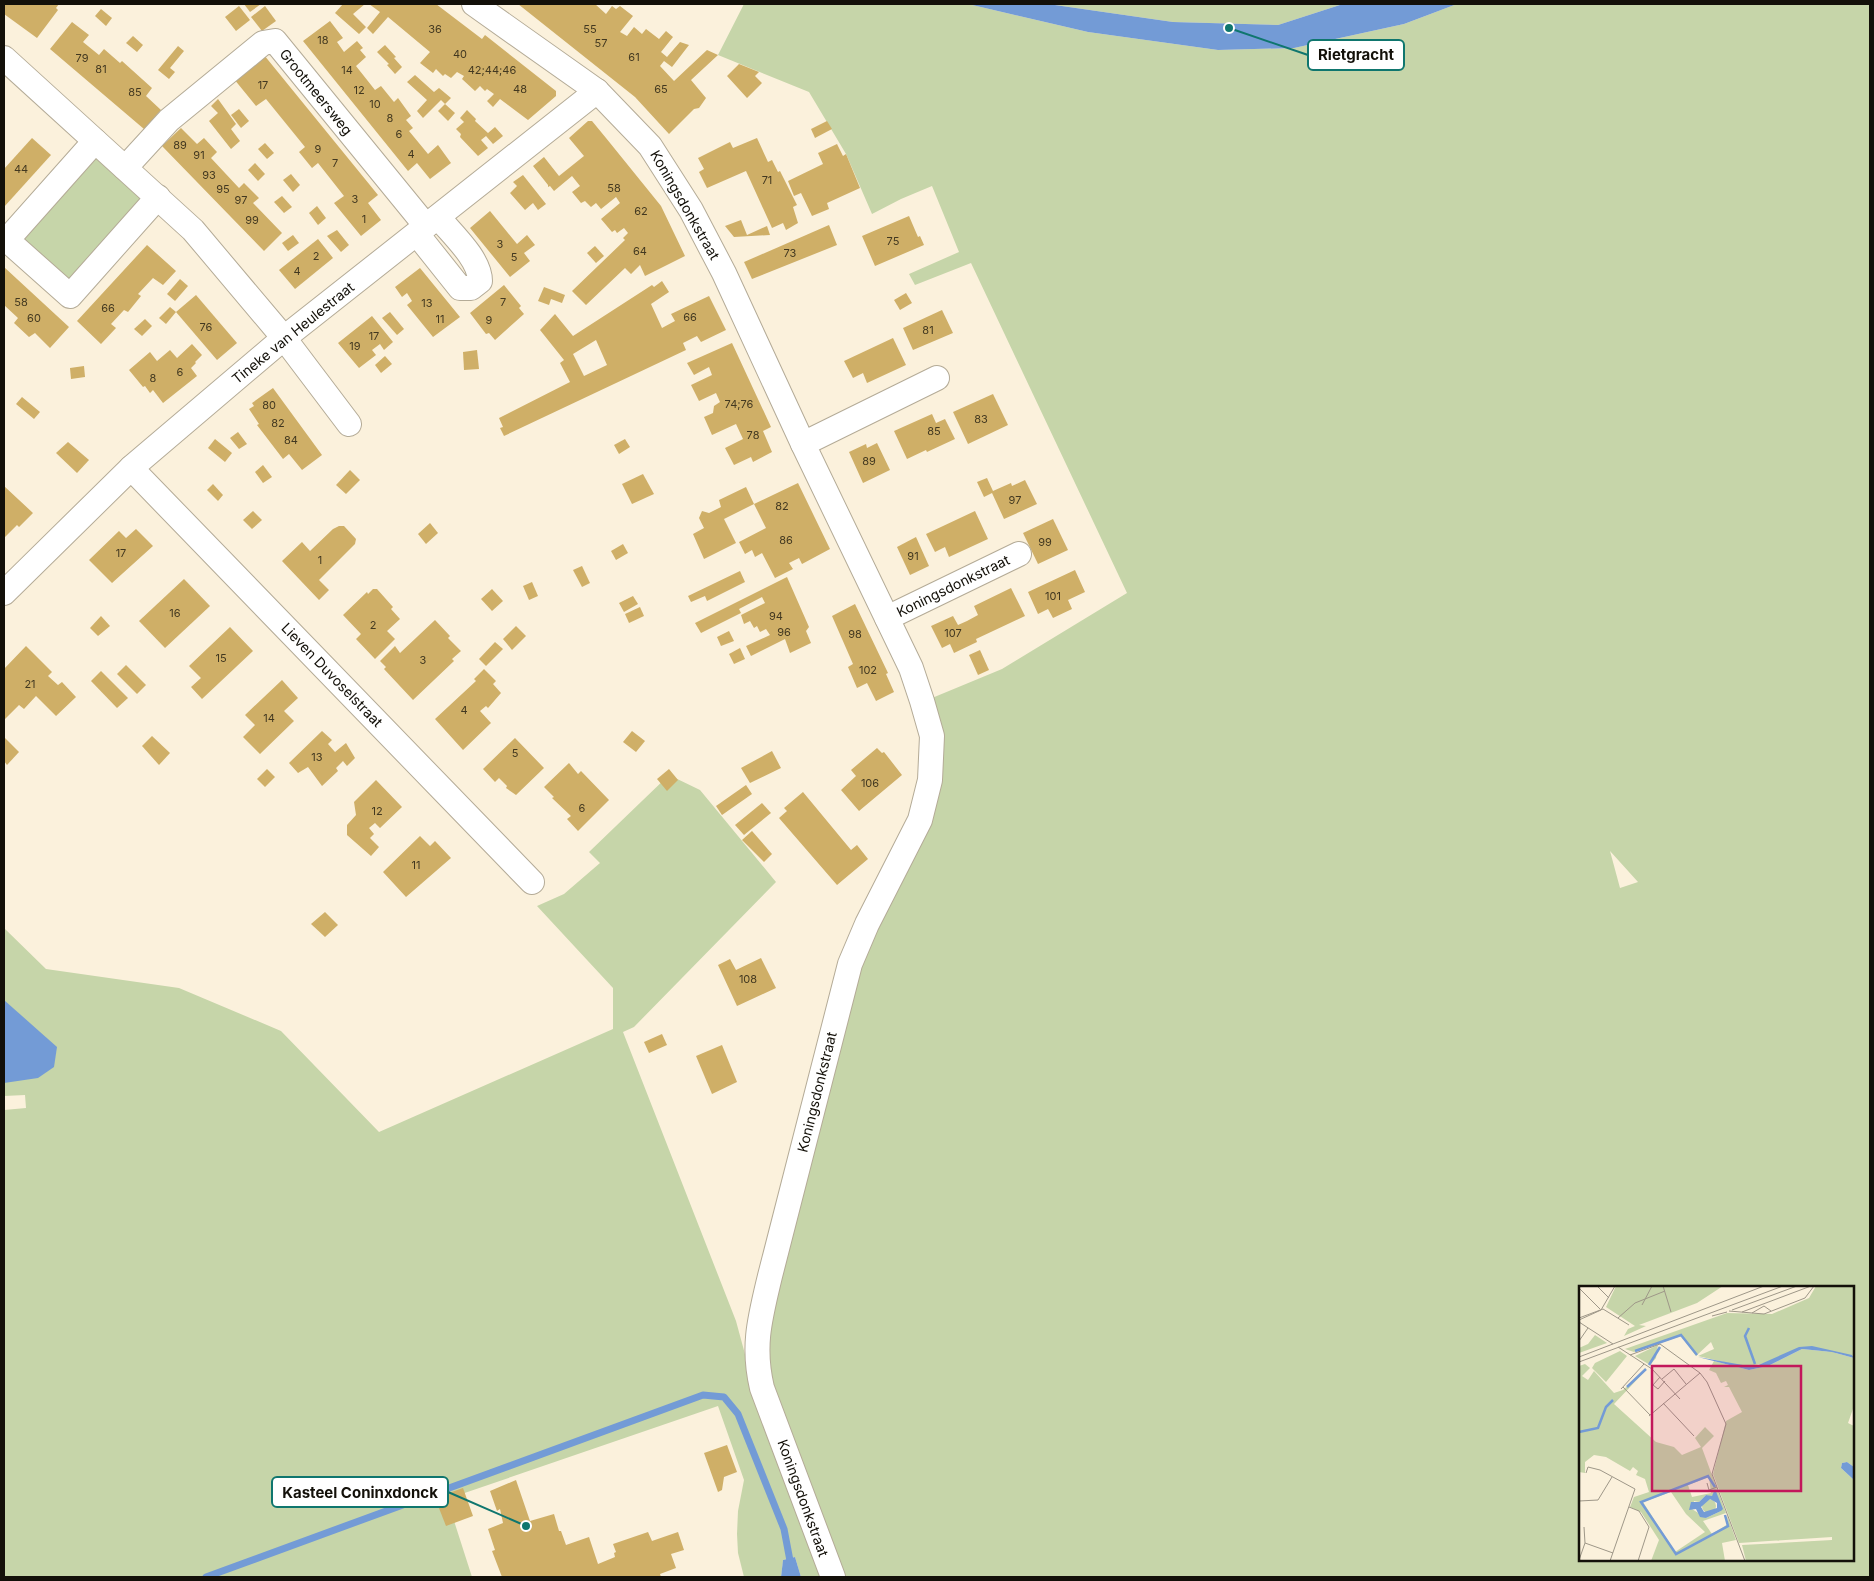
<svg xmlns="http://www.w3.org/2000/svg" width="1874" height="1581" font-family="Inter,sans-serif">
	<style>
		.green { fill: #c6d5a9; fill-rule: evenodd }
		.water { fill: #739bd6 }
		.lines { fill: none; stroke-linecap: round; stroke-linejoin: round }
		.stream { stroke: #739bd6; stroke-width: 7 }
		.building { fill: #cfaf67; fill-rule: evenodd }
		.minor-casing { stroke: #b4ab97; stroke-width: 26 }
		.minor { stroke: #fff; stroke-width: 24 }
		.labels { text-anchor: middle; stroke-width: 5; stroke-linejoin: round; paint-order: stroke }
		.number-label { font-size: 11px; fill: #423820 }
		.street-label { font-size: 14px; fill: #131009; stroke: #fff }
		.inset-river { fill: none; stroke: #739bd6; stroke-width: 2.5 }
		.inset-road { fill: none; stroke: #9e9788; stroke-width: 1 }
		.view { fill: #c2185b; fill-opacity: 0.15; stroke: #c2185b; stroke-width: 2.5 }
		.inset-edge { fill: none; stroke: #131009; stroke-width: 2.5 }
		.leader { fill: none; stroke: #0f766e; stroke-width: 2 }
		.callout-dot { fill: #0f766e; stroke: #fff; stroke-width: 2 }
		.callout { fill: #fff; stroke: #0f766e; stroke-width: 2 }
		.callout-label { font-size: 15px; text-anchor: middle; font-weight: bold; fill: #131009 }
	</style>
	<rect width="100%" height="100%" fill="#fbf1dc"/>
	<g class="green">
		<path d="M744,4H968L1088,32L1218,50L1294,48L1404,24L1457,4H1870V1577H846L767,1366L765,1335L860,967L877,928L930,823L932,698L1002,669L1127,593L971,263L915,285L909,274L959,252L932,186L901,199L872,214L846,154L809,92L718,55ZM1610,851L1638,882L1620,888ZM1580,1287H1853V1560H1580Z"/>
		<polygon points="1048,4 1343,4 1278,25 1173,22"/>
		<polygon points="93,158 100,158 141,196 141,205 70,279 66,278 24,242 23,233"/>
		<polygon points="669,775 700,790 776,882 634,1027 623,1032 736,1321 749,1369 824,1577 801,1577 795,1557 783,1560 781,1577 744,1577 738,1553 737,1534 738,1511 744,1480 718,1406 447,1499 472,1577 4,1577 4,1110 26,1108 25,1095 4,1096 4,928 46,969 179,988 281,1031 379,1132 613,1029 613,988 537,906 564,894 600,863 589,852"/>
	</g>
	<g class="water">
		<polygon points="968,4 1048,4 1173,22 1278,25 1343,4 1457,4 1404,24 1294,48 1218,50 1088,32"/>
		<polygon points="4,1000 57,1047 54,1067 38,1078 4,1083"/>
		<polygon points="795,1557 801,1577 781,1577 783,1560"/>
	</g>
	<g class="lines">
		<polyline class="stream" points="206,1577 703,1395 724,1397 738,1414 784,1529 791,1566"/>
	</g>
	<g class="building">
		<polygon points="4,4 59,4 56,8 58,10 37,38 4,14"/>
		<polygon points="244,4 261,4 250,12"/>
		<polygon points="343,4 365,4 353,14 366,27 359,34 335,13"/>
		<polygon points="369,4 436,4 482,39 485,35 556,91 556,96 528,120 500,99 493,107 487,101 494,94 487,89 485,91 480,86 475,91 462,79 464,76 457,72 451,78 445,74 443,76 436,69 433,73 420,63 430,52 388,17 373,34 367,28 380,12"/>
		<polygon points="518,4 595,4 606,14 612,6 616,9 620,6 633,16 620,32 627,36 634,27 642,34 646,29 659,39 666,31 673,37 661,52 667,57 680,42 689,45 672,67 664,61 660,66 674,81 707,50 718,55 691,80 706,98 699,108 694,109 669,134 635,97"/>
		<polygon points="239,6 250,20 236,31 225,17"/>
		<polygon points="265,6 276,21 262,31 251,17"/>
		<polygon points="101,9 112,18 106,26 95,16"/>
		<polygon points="330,21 343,38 337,42 344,52 357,41 363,48 360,50 366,57 356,66 375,90 381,86 394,102 398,98 411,116 406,120 413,128 409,131 428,154 438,145 451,163 430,179 417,163 408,171 303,41"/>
		<polygon points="72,22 89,35 83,42 99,55 104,49 120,63 122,61 152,88 146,96 161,110 144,129 50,49"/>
		<polygon points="133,36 143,45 137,52 126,43"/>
		<polygon points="385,45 396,57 394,58 402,67 395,74 387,65 389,64 377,52"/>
		<polygon points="178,46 184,51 170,68 175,72 169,79 158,70"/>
		<polygon points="264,55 378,195 368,203 381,220 361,236 334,203 344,196 318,163 312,168 299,152 305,147 266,99 256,106 234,79"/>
		<polygon points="739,64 759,72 755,76 762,83 747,98 727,76"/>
		<polygon points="415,75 434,92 439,88 451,98 445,104 441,100 423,118 417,111 427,100 407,82"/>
		<polygon points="218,99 236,124 231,129 240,141 231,149 209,121 218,113 211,106"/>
		<polygon points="445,104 455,113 448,121 438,111"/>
		<polygon points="239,109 249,121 241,128 231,115"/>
		<polygon points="467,110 476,119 475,121 488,133 495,127 503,136 493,144 486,136 481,140 488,148 478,156 460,137 461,134 456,129 464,122 460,118"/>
		<polygon points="588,121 592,121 606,138 661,206 685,256 645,276 640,265 631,274 625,268 586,305 572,291 625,240 623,238 628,233 624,228 617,233 615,230 612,232 601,219 620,203 616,197 601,209 596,203 591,207 585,201 581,203 572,192 580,186 572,176 554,191 550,186 548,187 548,185 533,166 544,157 559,176 584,156 569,138"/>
		<polygon points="827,121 832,129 815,138 811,129"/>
		<polygon points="181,128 197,144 204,138 217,152 211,158 239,188 244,183 259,198 253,203 282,233 264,251 162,146"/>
		<polygon points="32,138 51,155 4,207 4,169"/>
		<polygon points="757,138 768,162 772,160 778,172 780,171 797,205 793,207 798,223 786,230 783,223 772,228 746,171 707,188 699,172 704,169 698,158 730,142 733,148"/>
		<polygon points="265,143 274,153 267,159 258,149"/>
		<polygon points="837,144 843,156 846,154 860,188 827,203 829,209 812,216 801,193 794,196 788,181 823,164 818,153"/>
		<polygon points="255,163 265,174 258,181 248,170"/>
		<polygon points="291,174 300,185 293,192 283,180"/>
		<polygon points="523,175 546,204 538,210 533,203 525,210 510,193 517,186 513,182"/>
		<polygon points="282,196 292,207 284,213 274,202"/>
		<polygon points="317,206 326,218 318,225 309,213"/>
		<polygon points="490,211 517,244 527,235 535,245 524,253 530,261 510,277 470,228"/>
		<polygon points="909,216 918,237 920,236 924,245 875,266 862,236"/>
		<polygon points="741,220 747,235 767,226 770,235 734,237 725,226"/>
		<polygon points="829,225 837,245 752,279 744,262"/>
		<polygon points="337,230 349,245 341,252 327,236"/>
		<polygon points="293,235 299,243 288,251 282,243"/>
		<polygon points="318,239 333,258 295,289 279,270"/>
		<polygon points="147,245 176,271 163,285 153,278 138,294 141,296 128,312 124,310 111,324 116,328 101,344 77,321"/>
		<polygon points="595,246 604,256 596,263 587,253"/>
		<polygon points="4,267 69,327 50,348 35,333 29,337 14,323 18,318 4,305"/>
		<polygon points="420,268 460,317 433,337 407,305 412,301 407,293 402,297 395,287"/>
		<polygon points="180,279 188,286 175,301 167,294"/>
		<path d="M662,281L669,292L651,304L662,328L675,321L671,314L709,296L726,330L701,342L697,336L683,343L686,350L504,436L500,428L503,427L499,418L570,382L560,363L564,360L540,330L555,314L573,336L652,285L654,287ZM596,340L607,365L584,376L573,354Z"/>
		<polygon points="504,285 521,306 519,308 524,314 495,340 489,333 486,334 470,313"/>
		<polygon points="544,287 565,295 562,303 551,299 549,305 538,301"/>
		<polygon points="906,293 912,303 900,310 894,300"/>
		<polygon points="196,295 237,343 217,360 176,312"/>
		<polygon points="170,307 176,312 166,324 159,318"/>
		<polygon points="942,310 953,333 913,350 903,328"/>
		<polygon points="390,312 404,329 397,335 382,318"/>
		<polygon points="372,316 393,342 384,350 380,344 372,350 376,355 359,368 338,343"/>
		<polygon points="145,319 152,326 142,336 134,329"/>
		<polygon points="893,338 906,365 867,383 863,373 853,378 844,361"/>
		<polygon points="732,343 771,427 763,431 772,452 753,462 751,457 734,465 725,448 743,439 736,424 712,435 704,417 713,413 714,406 720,402 716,393 699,401 691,385 712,375 709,367 694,375 687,363"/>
		<polygon points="192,344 202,355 195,362 196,363 191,368 197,376 163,403 153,390 150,393 145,386 143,387 129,370 150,352 157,361 170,350 177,358"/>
		<polygon points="477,350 479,369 464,370 463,352"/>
		<polygon points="385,356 392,364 381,373 375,365"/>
		<polygon points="84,366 85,377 71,379 70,368"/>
		<polygon points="273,388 322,455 302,470 289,454 283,459 257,425 259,424 249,409 254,406 252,403"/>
		<polygon points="993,394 1008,425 968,444 953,412"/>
		<polygon points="22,397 40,412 34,419 16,404"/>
		<polygon points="932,414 936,423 945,419 955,439 927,452 926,450 907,459 894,431"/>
		<polygon points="238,432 247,444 239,449 230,438"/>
		<polygon points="215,439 232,453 225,462 208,448"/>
		<polygon points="625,439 630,447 619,454 614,445"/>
		<polygon points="68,442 89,460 77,473 56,453"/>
		<polygon points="877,443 890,470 863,483 849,452 866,444 867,448"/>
		<polygon points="263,465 272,477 263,483 255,472"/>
		<polygon points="350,470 360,480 346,494 336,485"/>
		<polygon points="643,474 654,494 632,504 622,484"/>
		<polygon points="987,478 993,491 1011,483 1012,486 1025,480 1037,504 1004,519 992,493 984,497 977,482"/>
		<polygon points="798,483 830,549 802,564 799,558 789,563 793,569 775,578 762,553 755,557 752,550 745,554 739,542 766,528 754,504"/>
		<polygon points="213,484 223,495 218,501 207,490"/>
		<polygon points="4,486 33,513 19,527 17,525 4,538"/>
		<polygon points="746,487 754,504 724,519 736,543 704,559 693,534 704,528 699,518 702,511 709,513 721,507 719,500"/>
		<polygon points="253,511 262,520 252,529 243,520"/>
		<polygon points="975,511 988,539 949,557 945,547 935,552 926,534"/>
		<polygon points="1053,519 1068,550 1038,564 1023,533"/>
		<polygon points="430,523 438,533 426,544 418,534"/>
		<polygon points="339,526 344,526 356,539 355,544 319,580 329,590 319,600 282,561 302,542 310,551 333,529"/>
		<polygon points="136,529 153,546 112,583 89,560 119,531 126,538"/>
		<polygon points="916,537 929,566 910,575 897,547"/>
		<polygon points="623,544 628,553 616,560 611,551"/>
		<polygon points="582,566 590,583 582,587 573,570"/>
		<polygon points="1075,570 1085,592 1068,600 1072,609 1053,618 1048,609 1038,614 1028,592"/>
		<polygon points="740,571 745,582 707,601 705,596 691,602 688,596"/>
		<polygon points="787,577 809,627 806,631 811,643 790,653 785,639 751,656 746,646 770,635 766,629 760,632 757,626 754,628 750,621 744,624 741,615 765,603 762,597 739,609 741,613 701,633 695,623"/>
		<polygon points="184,579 210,606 165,648 139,621"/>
		<polygon points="532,582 538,596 529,600 523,586"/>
		<polygon points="1011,588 1025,616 976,639 977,642 954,653 950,644 942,648 931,626 953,616 958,625 967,621 978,615 974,606"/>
		<polygon points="373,589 377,589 393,607 391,609 400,619 387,631 395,639 375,659 356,639 361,634 343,615 367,592 368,594"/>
		<polygon points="492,589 503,601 492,611 481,599"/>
		<polygon points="633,596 638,604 624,612 619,603"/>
		<polygon points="855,604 888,673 886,674 894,692 876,701 867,683 857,688 848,667 853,664 832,616"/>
		<polygon points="640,607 644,616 629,623 625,614"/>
		<polygon points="101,616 110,626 98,636 90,628"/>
		<polygon points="435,620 450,636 448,638 461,651 452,659 454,661 413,700 384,669 386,667 380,661 395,646 400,653"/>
		<polygon points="516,626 526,636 512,650 503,639"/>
		<polygon points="230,627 253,651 202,699 191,687 201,678 189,666"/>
		<polygon points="729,631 734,641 721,646 717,637"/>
		<polygon points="495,642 503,649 486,666 479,659"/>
		<polygon points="26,646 52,672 48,676 58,685 62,682 76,697 56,716 36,696 24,709 19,705 4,720 4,669"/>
		<polygon points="740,648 745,659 734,664 729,654"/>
		<polygon points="980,650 989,670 978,675 969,655"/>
		<polygon points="126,665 146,685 137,694 117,674"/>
		<polygon points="484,669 496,681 493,684 501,693 488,708 486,706 480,711 491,723 463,750 435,719 476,681 474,679"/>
		<polygon points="101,671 128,698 117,708 91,681"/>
		<polygon points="282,680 298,698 284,711 294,721 260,754 243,737 255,725 245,715"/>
		<polygon points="322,731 332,740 328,744 335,752 346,743 355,758 347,766 343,761 336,768 338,771 322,786 308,767 298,773 289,763"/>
		<polygon points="632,731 645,741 636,752 623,742"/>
		<polygon points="152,736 170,753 159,765 142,746"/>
		<polygon points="4,737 19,752 7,765 4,761"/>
		<polygon points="515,738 544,768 516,795 506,788 507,786 499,778 495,782 483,769"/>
		<polygon points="877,748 882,753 884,752 902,775 859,811 841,790 856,776 851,770"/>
		<polygon points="772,751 781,768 750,783 741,768"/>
		<polygon points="569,763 578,774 581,771 609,800 578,831 567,819 571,816 552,798 554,797 544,787"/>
		<polygon points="267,769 275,777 265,787 257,779"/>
		<polygon points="669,769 678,780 667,791 657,779"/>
		<polygon points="376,780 402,807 380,828 375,823 369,828 374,834 370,838 379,847 371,856 347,835 347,825 356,815 354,802"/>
		<polygon points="746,785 752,794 722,815 716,806"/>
		<polygon points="803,792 851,850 857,845 868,859 837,885 779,818 787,811 784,808"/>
		<polygon points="762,803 771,813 744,835 735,825"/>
		<polygon points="752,831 772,854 764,862 742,840"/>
		<polygon points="420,836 430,846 435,841 451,858 406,897 383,872"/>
		<polygon points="325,912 338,925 325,937 311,924"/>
		<polygon points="761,958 776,988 737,1006 718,965 730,959 736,970"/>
		<polygon points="662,1034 667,1045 649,1053 644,1042"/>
		<polygon points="722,1045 737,1082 712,1094 696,1056"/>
		<polygon points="727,1445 737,1472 724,1477 722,1490 718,1492 704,1453"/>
		<polygon points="516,1480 530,1521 554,1514 559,1531 561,1531 566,1545 589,1537 598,1564 615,1557 614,1553 616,1552 613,1544 648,1532 652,1541 678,1532 684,1550 671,1554 676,1568 660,1574 661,1577 502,1577 492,1551 495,1550 488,1529 503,1523 500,1509 497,1511 490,1491"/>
		<polygon points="463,1488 473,1516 446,1526 435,1498"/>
	</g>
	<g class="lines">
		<g class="minor-casing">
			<g id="minor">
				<path d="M474,4L597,91L650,146L691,210L724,273L803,444L911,668L922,701L932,736L930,780L920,820L867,924L850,964L770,1276C760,1318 752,1346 762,1388L833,1577"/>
				<polyline points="4,58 193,230 284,338 349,424"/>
				<polyline points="95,141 7,240 70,296 158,197"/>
				<polyline points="125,168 169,120 263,43 275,41 426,226"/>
				<path d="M417,234L460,288H471L480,281C480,259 452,234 438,217"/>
				<polyline points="803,444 937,378"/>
				<polyline points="131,468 532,882"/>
				<polyline points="4,593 131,468 284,338 597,91"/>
				<polyline points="887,618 1019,554"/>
			</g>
		</g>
		<use href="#minor" class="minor"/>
	</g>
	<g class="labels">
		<g class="number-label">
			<text x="435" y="33">36</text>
			<text x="590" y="33">55</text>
			<text x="323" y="44">18</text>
			<text x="601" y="47">57</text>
			<text x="460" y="58">40</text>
			<text x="634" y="61">61</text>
			<text x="82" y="62">79</text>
			<text x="101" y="73">81</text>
			<text x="347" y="74">14</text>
			<text x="492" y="74">42;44;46</text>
			<text x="263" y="89">17</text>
			<text x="520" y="93">48</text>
			<text x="661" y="93">65</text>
			<text x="359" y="94">12</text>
			<text x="135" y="96">85</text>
			<text x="375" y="108">10</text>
			<text x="390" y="122">8</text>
			<text x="399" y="138">6</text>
			<text x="180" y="149">89</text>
			<text x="318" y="153">9</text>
			<text x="411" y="158">4</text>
			<text x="199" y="159">91</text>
			<text x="335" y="167">7</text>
			<text x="21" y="173">44</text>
			<text x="209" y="179">93</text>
			<text x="767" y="184">71</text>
			<text x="614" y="192">58</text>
			<text x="223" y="193">95</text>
			<text x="355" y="203">3</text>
			<text x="241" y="204">97</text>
			<text x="641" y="215">62</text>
			<text x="364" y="223">1</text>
			<text x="252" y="224">99</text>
			<text x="893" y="245">75</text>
			<text x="500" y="248">3</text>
			<text x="640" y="255">64</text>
			<text x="790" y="257">73</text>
			<text x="316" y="260">2</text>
			<text x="514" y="261">5</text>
			<text x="297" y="275">4</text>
			<text x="21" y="306">58</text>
			<text x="503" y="306">7</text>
			<text x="427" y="307">13</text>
			<text x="108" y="312">66</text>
			<text x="690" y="321">66</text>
			<text x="34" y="322">60</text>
			<text x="440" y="323">11</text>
			<text x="489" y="324">9</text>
			<text x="206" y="331">76</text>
			<text x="928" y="334">81</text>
			<text x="374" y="340">17</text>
			<text x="355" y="350">19</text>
			<text x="180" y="376">6</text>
			<text x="153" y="382">8</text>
			<text x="739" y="408">74;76</text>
			<text x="269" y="409">80</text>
			<text x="981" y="423">83</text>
			<text x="278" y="427">82</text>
			<text x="934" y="435">85</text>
			<text x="753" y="439">78</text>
			<text x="291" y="444">84</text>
			<text x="869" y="465">89</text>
			<text x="1015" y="504">97</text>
			<text x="782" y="510">82</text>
			<text x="786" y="544">86</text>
			<text x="1045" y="546">99</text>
			<text x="121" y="557">17</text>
			<text x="913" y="560">91</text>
			<text x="320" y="564">1</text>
			<text x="1053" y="600">101</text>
			<text x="175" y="617">16</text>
			<text x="776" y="620">94</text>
			<text x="373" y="629">2</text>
			<text x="784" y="636">96</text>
			<text x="953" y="637">107</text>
			<text x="855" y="638">98</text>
			<text x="221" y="662">15</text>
			<text x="423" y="664">3</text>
			<text x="868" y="674">102</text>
			<text x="30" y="688">21</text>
			<text x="464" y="714">4</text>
			<text x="269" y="722">14</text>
			<text x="515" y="757">5</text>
			<text x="317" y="761">13</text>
			<text x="870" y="787">106</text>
			<text x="582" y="812">6</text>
			<text x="377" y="815">12</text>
			<text x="416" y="869">11</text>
			<text x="748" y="983">108</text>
		</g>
		<g class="street-label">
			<text transform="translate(316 92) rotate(51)" y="5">Grootmeersweg</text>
			<text transform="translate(685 205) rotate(60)" y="5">Koningsdonkstraat</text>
			<text transform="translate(293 333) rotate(-39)" y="5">Tineke van Heulestraat</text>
			<text transform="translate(953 586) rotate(-26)" y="5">Koningsdonkstraat</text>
			<text transform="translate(332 675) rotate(46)" y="5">Lieven Duvoselstraat</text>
			<text transform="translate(817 1092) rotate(-76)" y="5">Koningsdonkstraat</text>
			<text transform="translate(803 1498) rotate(70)" y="5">Koningsdonkstraat</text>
		</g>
	</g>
	<g transform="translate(1579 1286)">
		<rect width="275" height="275" fill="#fbf1dc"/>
		<path d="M37,0H144L118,17L60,39L67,40L45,50L49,43L56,40L27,21ZM237,0H275V70L225,61L192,76L166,81L119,70L135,63L132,56L117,70L102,50L55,66L46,63L148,27L193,28L230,12ZM16,49L28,57L0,67V62L9,58ZM79,59L77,72L71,79L56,70ZM223,63L253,66L275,72V120L269,137L275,140V181L268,176L263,177L262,182L275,194V275H167L163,259L253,254V251L160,257L134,188L147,135L163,126L150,101H145L149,99L147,95L142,97L137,87L130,84L135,75L170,84L189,80ZM41,65L48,70L27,96L13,82L16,77ZM6,78L11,82L3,90L9,94L15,85L35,107L44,104L68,83L35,118L77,156L95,161L103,169L122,161L116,152L126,141L135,150L123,162L147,227L124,235L133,248L149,238L148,229L157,254L143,257L146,275H72L80,254L62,226L51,221L55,211L70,206L66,193L57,189L59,185L54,181L51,185L27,171L15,169L6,176V187L0,186V80ZM130,191L132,207L113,211L109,199ZM136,204L142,225L127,232L113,223L115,215L120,216L127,209L133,211ZM92,206L107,228L126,246L96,266L64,216ZM123 220a7 7 0 1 1 14 0a7 7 0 1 1-14 0Z" fill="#c6d5a9" fill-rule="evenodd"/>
		<path d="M233,60L273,69L275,72L253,66L223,63L189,80L170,84L119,71L175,81L220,61ZM268,176L275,181V194L262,182L263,177ZM136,203L144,223L142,225L127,232L121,231L117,223L110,224L112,216H120L127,209L133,210ZM131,213L138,217V222L125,226L122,221Z" fill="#739bd6" fill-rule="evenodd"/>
		<path class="inset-river" d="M170,42L166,50L176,78M56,65L102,49L118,69M70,79L81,61M48,101L67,83M0,146L19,142L27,121L34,114M136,201L129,190L62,216L97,268L149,240L146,229"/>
		<path class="inset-road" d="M18,0L30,12M84,0L92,26M0,2L21,23M63,19L73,0M153,24L218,0M150,25L185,28L226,12L235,0M163,26L232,0M173,27L185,20L192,25M133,30L148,26M0,32L24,23L50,39M39,32L56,17L86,5M0,34L22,24L36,0M0,36L34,58M0,55L9,42M39,61L73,83L101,113M51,69L81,58L121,87L128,96L147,138L133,188L166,275M0,71L185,0M0,76L204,0M81,91L74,99L79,103L86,95M83,93L95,83L107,98M44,101L71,129M42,103L65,78M84,117L115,150M70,130L121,87M7,187L9,181L21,184L56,203L31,275M128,197L130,204L138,201M0,215L19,214L33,191M50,221L60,225L70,241L59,275M5,241L6,257L34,267M0,274L6,257"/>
		<path class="view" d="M73,80H222V205H73Z"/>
		<rect width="275" height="275" class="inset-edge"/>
	</g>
	<path class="leader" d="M1229 28L1308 55M526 1526L448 1492"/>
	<g class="callout-dot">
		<circle cx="1229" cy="28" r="5"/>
		<circle cx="526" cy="1526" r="5"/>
	</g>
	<g class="callout">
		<rect x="1308" y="40" width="96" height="30" rx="5"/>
		<rect x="272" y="1477" width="176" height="30" rx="5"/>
	</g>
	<g class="callout-label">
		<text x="1356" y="60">Rietgracht</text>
		<text x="360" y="1498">Kasteel Coninxdonck</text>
	</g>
	<rect width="1874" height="1581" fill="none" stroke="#131009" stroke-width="10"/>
</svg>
